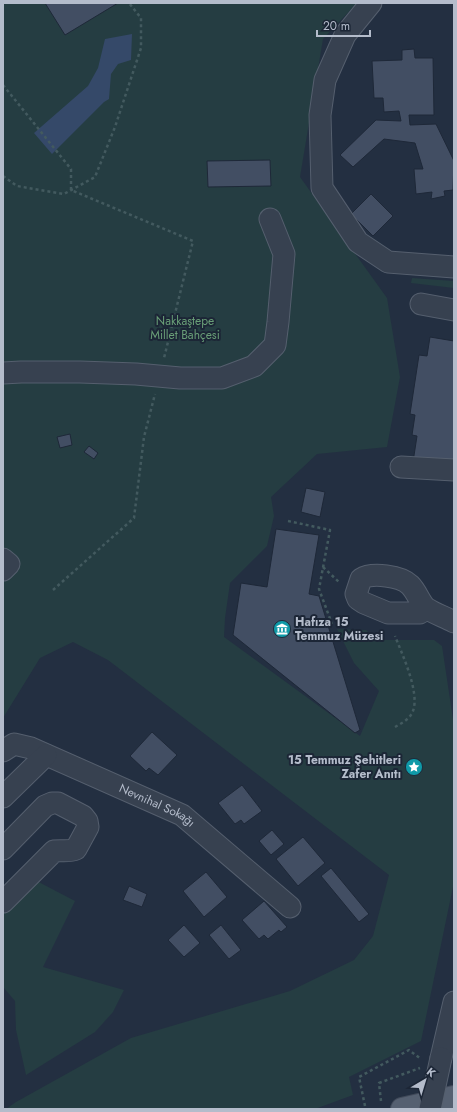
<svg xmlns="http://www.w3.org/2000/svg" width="457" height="1112" font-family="Jost,sans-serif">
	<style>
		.green { fill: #253d42 }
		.water { fill: #354969 }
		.building { fill: #424e63; stroke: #1e2838 }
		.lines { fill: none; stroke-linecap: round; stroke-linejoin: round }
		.minor-casing { stroke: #555f6e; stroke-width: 23 }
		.major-casing { stroke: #414a5a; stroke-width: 24 }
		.path { stroke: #435a5f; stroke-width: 2.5; stroke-dasharray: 3 3; stroke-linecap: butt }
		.minor { stroke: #374150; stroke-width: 21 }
		.major { stroke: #556071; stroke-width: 22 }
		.minor-bridge-casing { stroke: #555f6e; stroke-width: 23; stroke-linecap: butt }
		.minor-bridge { stroke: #374150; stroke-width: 21 }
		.labels { text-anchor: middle; stroke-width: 4; stroke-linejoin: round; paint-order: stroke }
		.park-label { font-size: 12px; fill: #699e77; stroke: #1c2636 }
		.poi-label { font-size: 12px; font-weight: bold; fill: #b4bccb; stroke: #1c2636; text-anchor: start }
		.street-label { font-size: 12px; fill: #b4bccb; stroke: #1c2636 }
	</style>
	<rect width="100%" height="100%" fill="#232f41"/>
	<g class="green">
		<polygon points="3,3 357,3 323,39 300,177 387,298 400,377 387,447 317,454 271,497 274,516 267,546 230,583 225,618 224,637 360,736 379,691 354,663 337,629 366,630 378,640 434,640 442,646 454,726 454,882 421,1041 349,1077 353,1095 315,1109 6,1109 16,1102 131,1038 290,991 354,960 373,936 389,875 108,660 73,642 40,658 3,718"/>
		<polygon points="412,278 454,281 454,288 411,283"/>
		<polygon points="31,878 75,901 43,967 124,990 113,1012 95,1032 26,1075 16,1030 15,1001 4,988 3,982 3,910"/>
	</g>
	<polygon class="water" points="132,34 131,60 118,64 111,74 109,99 104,102 52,154 34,133 88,86 98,68 105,39"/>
	<g class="building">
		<polygon points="45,3 118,3 65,35"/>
		<polygon points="414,49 415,58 433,58 434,115 409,115 410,125 436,124 454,161 453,190 444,191 445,196 431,199 432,192 416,194 414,169 423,169 415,143 384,139 353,167 340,155 376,120 401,121 399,111 384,112 383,98 374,98 372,61 402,60 402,50"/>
		<polygon points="270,160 271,186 208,187 207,161"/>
		<polygon points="371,194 393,216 373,236 351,214"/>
		<polygon points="430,337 454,341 454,467 413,462 417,436 412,435 415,415 410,414 419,355 427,356"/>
		<polygon points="70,434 72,445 60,448 57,437"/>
		<polygon points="89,446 98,453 94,459 84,452"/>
		<polygon points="306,488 325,492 320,517 301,512"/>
		<polygon points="276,529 319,535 309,594 319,596 360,730 355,733 233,635 241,583 267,587"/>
		<polygon points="152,732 177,755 158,775 149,768 146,771 130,756"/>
		<polygon points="242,785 262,811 244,824 241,820 235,824 218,803"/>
		<polygon points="272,830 284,844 271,855 259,841"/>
		<polygon points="303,837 325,863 298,886 276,859"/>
		<polygon points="331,868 369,914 359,922 321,876"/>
		<polygon points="206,872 227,897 204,917 183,891"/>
		<polygon points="129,886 147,894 142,907 123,900"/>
		<polygon points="264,901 287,927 281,932 279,930 268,939 264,935 259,939 242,920"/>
		<polygon points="184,925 200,943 184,957 168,940"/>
		<polygon points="221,925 241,950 229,959 209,935"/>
	</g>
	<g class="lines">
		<g class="minor-casing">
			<g id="minor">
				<polyline points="371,3 345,35 325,80 320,115 322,188 358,242 388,262 454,267"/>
				<polyline points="421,304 454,310"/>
				<polyline points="3,373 21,372 80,372 136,374 180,378 222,378 254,366 275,345 278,322 284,254 270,219"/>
				<polyline points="401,467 454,470"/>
				<polyline points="3,559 9,564 3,570"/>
				<path d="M425,607L420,613H388L364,603L358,599L356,594L361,579C372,572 401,576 410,585C417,592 420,603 426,608C435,614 445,617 454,622"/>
				<path id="s1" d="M3,751L14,744L31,748L182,815L290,907"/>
				<polyline points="3,797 46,755"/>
				<path d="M3,849L45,806L52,803H58L83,816L87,821L88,827L76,849C69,852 62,850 54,851L3,902"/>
				<polyline points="441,1058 454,1002"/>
			</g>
		</g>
		<g class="major-casing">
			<polyline id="major" points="402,1109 454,1097"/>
		</g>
		<g class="path">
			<polyline points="3,85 71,169 71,190 193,241 164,358"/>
			<polyline points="3,176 17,186 64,194 95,177 115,127 141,48 141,18 129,3"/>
			<polyline points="288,521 330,530 319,589 332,624"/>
			<polyline points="323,567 340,583"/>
			<polyline points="53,590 134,518 144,437 155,394"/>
			<path d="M395,727C402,723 410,719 413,711C420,692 402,654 395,636"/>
			<polyline points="381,1101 379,1083 420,1068"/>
			<polyline points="365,1106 359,1077 409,1050 421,1059"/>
		</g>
		<use href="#minor" class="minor"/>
		<use href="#major" class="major"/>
		<g class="minor-bridge-casing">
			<polyline id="minor-bridge" points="430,1109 441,1058"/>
		</g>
		<use href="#minor-bridge" class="minor-bridge"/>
	</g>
	<defs>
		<g id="museum-disc" transform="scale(0.9)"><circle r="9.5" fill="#0f9aa8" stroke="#1c2636"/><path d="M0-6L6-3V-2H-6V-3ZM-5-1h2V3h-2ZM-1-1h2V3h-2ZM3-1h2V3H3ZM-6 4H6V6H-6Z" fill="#fff"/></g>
		<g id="sight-disc" transform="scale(0.9)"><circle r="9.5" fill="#0f9aa8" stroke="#1c2636"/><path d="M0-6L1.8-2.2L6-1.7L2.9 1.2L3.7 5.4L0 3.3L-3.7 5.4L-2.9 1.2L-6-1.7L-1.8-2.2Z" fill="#fff"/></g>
	</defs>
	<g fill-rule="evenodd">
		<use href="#museum-disc" x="282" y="629"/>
		<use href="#sight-disc" x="414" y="767"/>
	</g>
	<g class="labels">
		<g class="park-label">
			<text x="185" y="325">Nakkaştepe<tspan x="185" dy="14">Millet Bahçesi</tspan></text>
		</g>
		<g class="poi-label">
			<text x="295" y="626">Hafıza 15<tspan x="295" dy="14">Temmuz Müzesi</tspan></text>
			<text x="401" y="764" text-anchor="end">15 Temmuz Şehitleri<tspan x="401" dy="14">Zafer Anıtı</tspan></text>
		</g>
		<g class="street-label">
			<text dy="4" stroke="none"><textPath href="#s1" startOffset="169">Nevnihal Sokağı</textPath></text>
		</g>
	</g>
	<rect width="457" height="1112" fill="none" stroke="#b4bccb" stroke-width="8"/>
	<g transform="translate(425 1080) rotate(38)" stroke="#1c2636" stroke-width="3" paint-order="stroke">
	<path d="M0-3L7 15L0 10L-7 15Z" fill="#b4bccb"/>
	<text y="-6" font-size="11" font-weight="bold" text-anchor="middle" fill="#b4bccb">K</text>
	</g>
	<path d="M317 30v6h53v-6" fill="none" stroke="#b4bccb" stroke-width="2"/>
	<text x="323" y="30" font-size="12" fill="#b4bccb" stroke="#1c2636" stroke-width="3" paint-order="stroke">20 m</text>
</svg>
